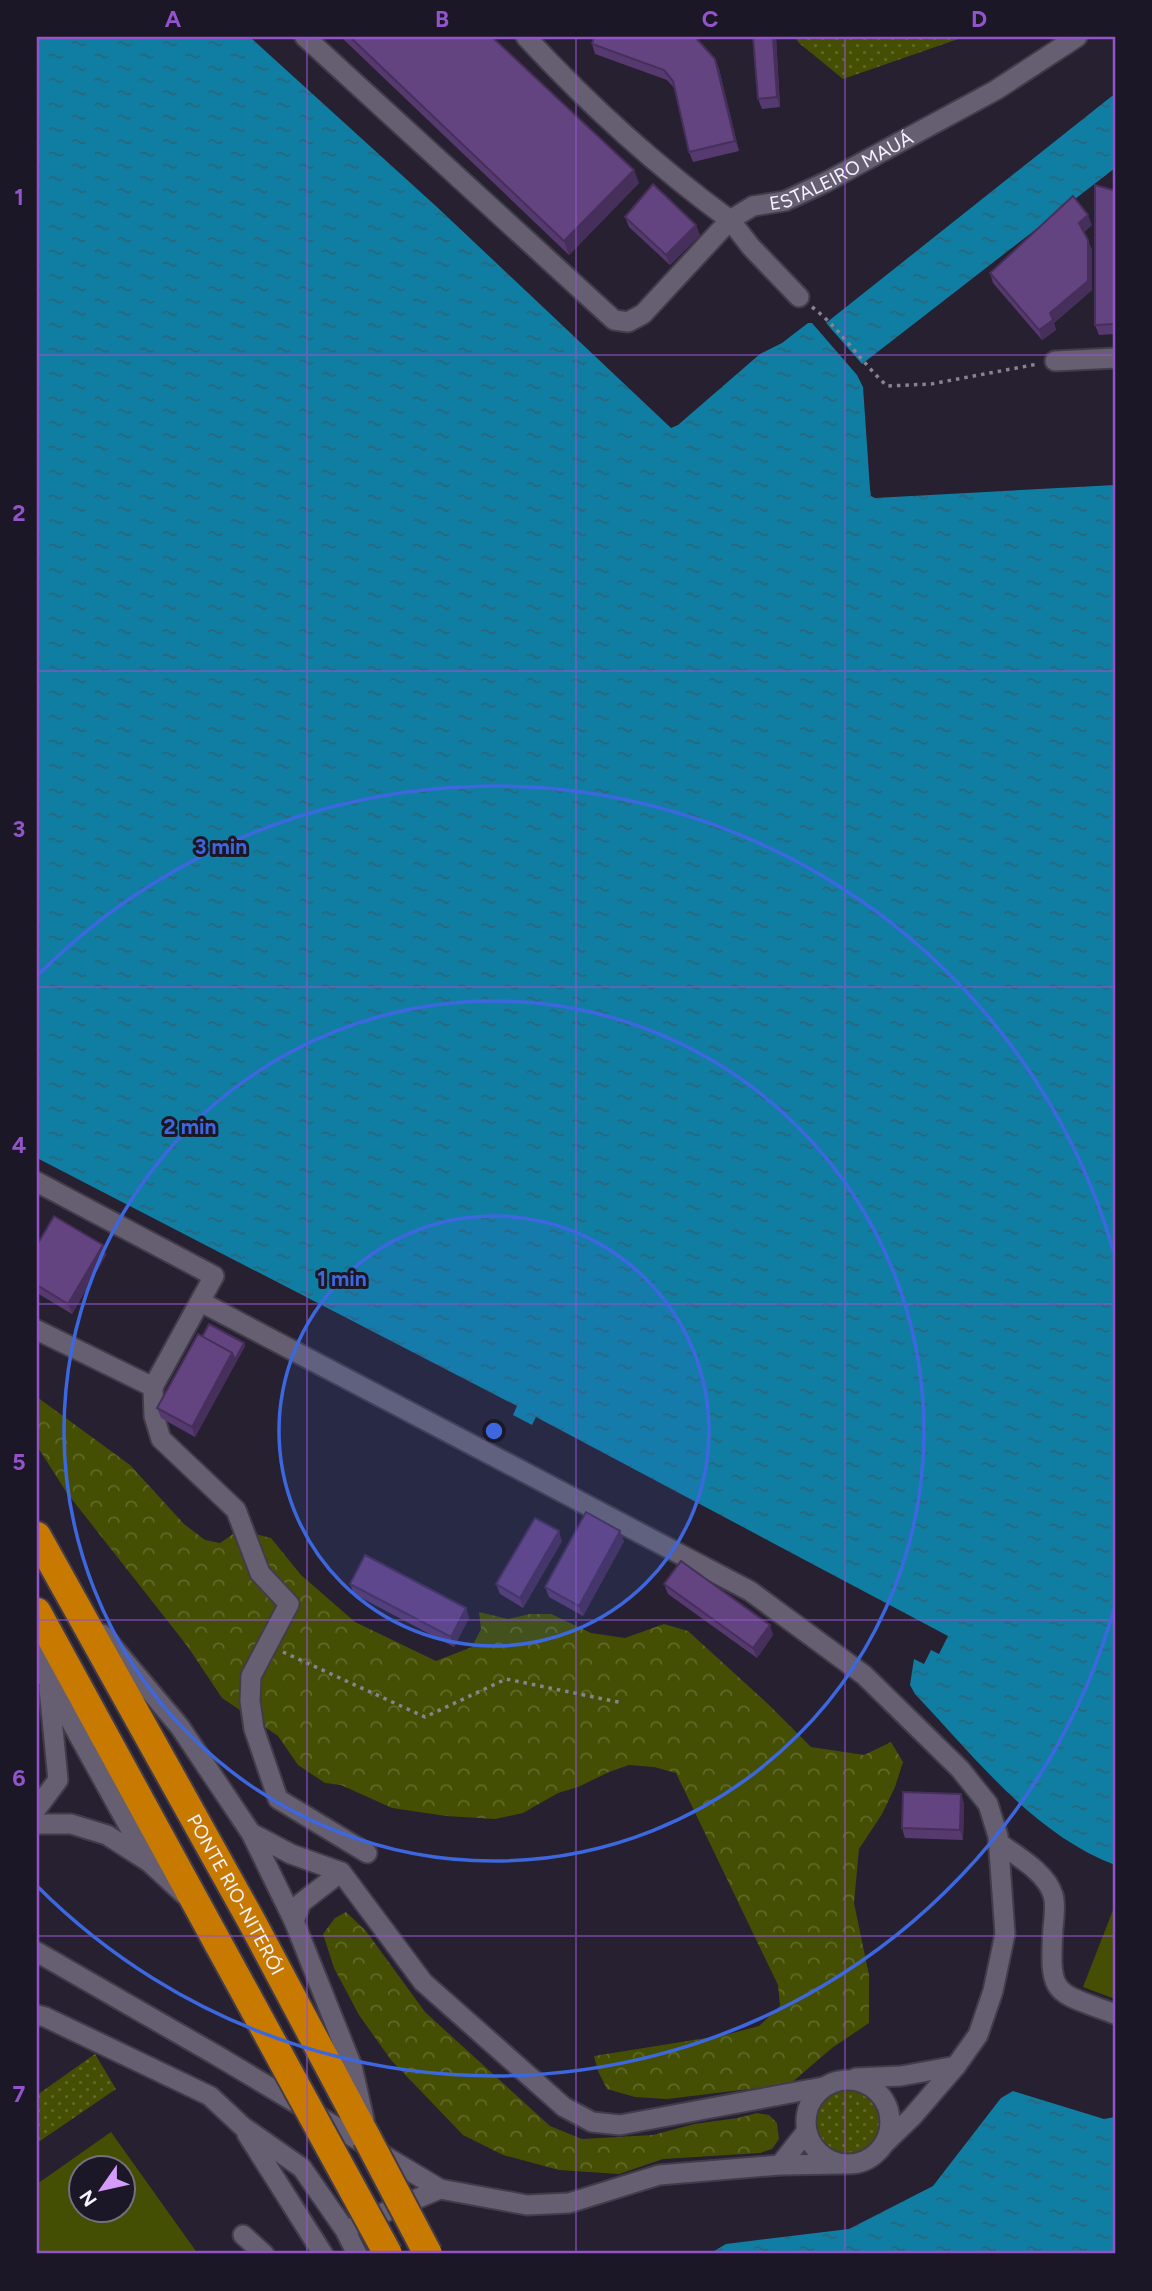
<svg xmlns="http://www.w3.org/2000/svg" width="1152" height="2291" font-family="Figtree,sans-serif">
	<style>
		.grass { fill: url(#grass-dots) }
		.forest { fill: url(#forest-crowns) }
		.pitch { fill: #454f03; fill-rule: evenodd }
		.water { fill: url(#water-ripples) }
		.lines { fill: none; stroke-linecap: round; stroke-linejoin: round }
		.minor-casing { stroke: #423c4a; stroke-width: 23 }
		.highway-casing { stroke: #423c4a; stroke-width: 32 }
		.path { stroke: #888391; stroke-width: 3.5; stroke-dasharray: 3.5 5; stroke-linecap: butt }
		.minor { stroke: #665f72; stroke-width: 19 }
		.highway { stroke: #c77900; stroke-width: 28 }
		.highway-bridge-casing { stroke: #423c4a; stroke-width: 32; stroke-linecap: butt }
		.highway-bridge { stroke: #c77900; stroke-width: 28 }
		.wall { fill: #563a6f }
		.shaded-wall { fill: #462f5a }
		.building { fill: #644381; stroke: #462f5a; stroke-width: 2 }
		.grid { fill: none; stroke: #9354cb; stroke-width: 2; stroke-opacity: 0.55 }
		.ring { fill: none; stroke: #3d67de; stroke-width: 3.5 }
		.labels { text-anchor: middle; stroke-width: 6; stroke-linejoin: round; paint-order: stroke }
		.street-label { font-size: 19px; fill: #f5f2fd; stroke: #1c1726 }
		.centre { fill: #3d67de; stroke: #1c1726; stroke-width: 3.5 }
		.ring-label { font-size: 21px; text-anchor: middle; font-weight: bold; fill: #3d67de; stroke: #1c1726; stroke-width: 6; stroke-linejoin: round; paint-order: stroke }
		.neatline { fill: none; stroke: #9354cb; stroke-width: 2.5 }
		.grid-label { font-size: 23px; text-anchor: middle; font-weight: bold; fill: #9354cb }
	</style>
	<defs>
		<pattern id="grass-dots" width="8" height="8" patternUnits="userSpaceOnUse" patternTransform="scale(1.75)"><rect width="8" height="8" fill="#454f03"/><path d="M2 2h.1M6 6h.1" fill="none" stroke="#606929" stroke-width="1.8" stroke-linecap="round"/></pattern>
		<pattern id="forest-crowns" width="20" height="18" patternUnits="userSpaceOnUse" patternTransform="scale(1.75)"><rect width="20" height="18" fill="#454f03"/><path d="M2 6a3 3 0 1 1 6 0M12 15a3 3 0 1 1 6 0" fill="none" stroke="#606929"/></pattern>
		<pattern id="water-ripples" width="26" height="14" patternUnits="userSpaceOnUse" patternTransform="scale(1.75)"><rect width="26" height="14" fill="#107ea3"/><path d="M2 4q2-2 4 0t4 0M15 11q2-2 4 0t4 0" fill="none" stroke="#2a667c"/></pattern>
	</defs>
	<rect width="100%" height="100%" fill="#262030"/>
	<g class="grass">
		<polygon points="795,37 964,37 843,79 799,43"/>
		<polygon points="95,2054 116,2089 37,2143 37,2095"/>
		<circle cx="848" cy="2121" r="32"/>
	</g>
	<g class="forest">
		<polygon points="37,1397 130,1465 184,1524 205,1540 220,1543 239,1530 271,1538 301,1575 355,1622 436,1661 472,1647 481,1629 479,1612 508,1619 530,1614 551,1614 591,1633 625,1638 664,1624 688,1631 767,1703 811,1747 864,1755 891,1742 903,1762 895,1787 882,1814 859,1849 854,1903 869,1975 869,2023 832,2048 790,2084 667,2099 635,2097 607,2089 598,2071 594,2056 725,2035 759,2026 780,2006 778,1985 676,1773 654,1767 629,1765 609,1772 578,1787 558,1793 523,1813 495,1819 446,1816 392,1808 341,1785 325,1783 298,1765 278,1736 222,1698 188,1647 67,1493 37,1446"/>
		<polygon points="346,1912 366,1931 425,2012 550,2126 582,2139 653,2135 694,2124 738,2118 757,2113 769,2115 777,2123 779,2139 772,2149 760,2153 663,2159 619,2174 559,2170 503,2155 463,2135 391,2060 359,2015 334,1968 323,1934 335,1918"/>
	</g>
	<g class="pitch">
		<polygon points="1115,1905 1115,1999 1083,1987"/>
		<path d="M111,2132L198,2254H37V2184ZM80,2168H122V2210H80Z"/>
	</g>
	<g class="water">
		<path d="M37,37H250L438,208L671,428L678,425L760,354L782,343L808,323H812L857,375L863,387L870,489L871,496L875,498L1115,485V1865C1032,1833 975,1757 915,1694L910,1685L914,1659L924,1664L931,1650L939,1654L948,1636L536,1417L532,1425L513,1415L517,1406L37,1158Z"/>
		<polygon points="1112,96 1115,96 1115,168 862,364 826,323"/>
		<polygon points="1013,2091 1104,2119 1115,2117 1115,2254 709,2254 726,2244 849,2229 933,2186 1001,2098"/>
	</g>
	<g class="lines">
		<g class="minor-casing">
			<g id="minor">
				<polyline points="305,37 614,320 628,322 643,314 730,220 751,247 799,297"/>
				<path id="s1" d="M526,37C588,104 656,166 730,220L753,206L785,201L826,182L996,90L1077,37"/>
				<polyline points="1055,361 1115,358"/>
				<polyline points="37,1182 214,1276 153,1387"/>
				<polyline points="201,1302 750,1591 864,1675 960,1769 988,1804 998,1836 1005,1934 993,1991 978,2035 956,2066 912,2117 884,2144"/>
				<polyline points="37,1330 153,1387 154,1416 161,1439 236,1510 260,1573 289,1604 251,1676 250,1701 254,1729 278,1799 367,1853"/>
				<polyline points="37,1625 48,1680 148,1861 185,1895"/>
				<polyline points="102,1634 180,1727 251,1833 294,1921 352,2066 364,2119"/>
				<polyline points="37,1808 58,1780 49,1688"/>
				<polyline points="37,1824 71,1824 107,1835 146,1860"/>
				<polyline points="251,1833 291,1854 341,1872 423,1982 564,2107 592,2122 620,2125 823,2087"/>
				<path d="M999,1843C1017,1856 1047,1873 1053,1895C1056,1904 1054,1918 1053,1928C1049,1997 1053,1991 1115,2014"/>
				<polyline points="294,1921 301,1903 341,1872"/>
				<polyline points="37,1952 216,2055 440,2189 527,2205 569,2203 659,2175 780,2165 841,2164"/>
				<polyline points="37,2015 45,2017 210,2096 242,2126 302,2168 345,2230 357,2254"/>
				<polyline points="856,2078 901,2076 956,2066"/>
				<circle cx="848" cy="2122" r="42"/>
				<polyline points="247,2134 323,2254"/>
				<polyline points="780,2165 806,2132"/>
				<polyline points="357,2224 440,2189"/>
				<polyline points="243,2235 264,2254"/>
			</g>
		</g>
		<g class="highway-casing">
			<g id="highway">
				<path id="s2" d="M37,1536L252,1922L367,2138"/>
				<polyline points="37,1612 219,1945"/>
			</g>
		</g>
		<g class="path">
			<path d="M812,307C841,329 860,361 887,386L931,384L1038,364"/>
			<polyline points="283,1652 425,1717 506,1679 623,1703"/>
		</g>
		<use href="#minor" class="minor"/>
		<use href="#highway" class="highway"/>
		<g class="highway-bridge-casing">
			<g id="highway-bridge">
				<polyline points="219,1945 388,2254"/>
				<polyline points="367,2138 428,2254"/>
			</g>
		</g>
		<use href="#highway-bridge" class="highway-bridge"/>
	</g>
	<g class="wall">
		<polygon points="341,37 492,37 639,183 569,255"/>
		<polygon points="753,37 776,37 780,107 762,109 758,99"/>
		<polygon points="592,44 715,59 719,69 739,151 693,162 689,152 675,89 667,80 595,54"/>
		<polygon points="1115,187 1115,334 1099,335 1095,325 1113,190"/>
		<polygon points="625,217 700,235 670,265 629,227"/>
		<polygon points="1092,225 1084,232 1092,250 1092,290 1054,323 1056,330 1042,340 993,283 990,273"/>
		<polygon points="37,1245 103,1245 106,1255 72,1314 37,1293"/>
		<polygon points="202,1337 245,1346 195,1437 161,1418 157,1408"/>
		<polygon points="562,1541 523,1608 500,1594 496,1584"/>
		<polygon points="624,1541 583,1616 549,1597 545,1587"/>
		<polygon points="350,1584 466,1608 469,1618 454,1647 354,1594"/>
		<polygon points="664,1584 773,1635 757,1658 668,1594"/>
		<polygon points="961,1794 964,1804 963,1840 905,1838 902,1828"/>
	</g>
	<g class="shaded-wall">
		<polygon points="773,37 776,37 780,107 777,97"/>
		<polygon points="715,59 719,69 739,151 735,141"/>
		<polygon points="634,170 639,183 569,255 564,241"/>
		<polygon points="1088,215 1092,225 1082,233 1079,223"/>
		<polygon points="696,225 700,235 670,265 666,255"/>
		<polygon points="1088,240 1092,250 1092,290 1054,323 1056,330 1042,340 1039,330"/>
		<polygon points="103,1245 106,1255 72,1314 68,1304"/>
		<polygon points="244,1343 245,1346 195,1437 192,1427 232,1353"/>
		<polygon points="559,1531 562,1541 523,1608 520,1598"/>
		<polygon points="620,1531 624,1541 583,1616 579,1606"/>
		<polygon points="466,1608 469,1618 454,1647 451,1637"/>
		<polygon points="770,1625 773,1635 757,1658 753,1648"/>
		<polygon points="961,1794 964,1804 963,1840 960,1830"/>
	</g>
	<g class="building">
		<polygon points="350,37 492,37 634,170 564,241"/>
		<polygon points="594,37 695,37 715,59 735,141 689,152 673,81 664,70 592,44"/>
		<polygon points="753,37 773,37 777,97 758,99"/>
		<polygon points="653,184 696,225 666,255 625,217"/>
		<polygon points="1095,185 1113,190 1115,187 1115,324 1095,325"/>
		<polygon points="1073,196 1088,215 1079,223 1088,240 1088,281 1050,313 1053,320 1039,330 990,273"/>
		<polygon points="54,1216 103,1245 68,1304 37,1285 37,1245"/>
		<polygon points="209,1324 244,1343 235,1360 232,1353 202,1337"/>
		<polygon points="198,1334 232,1353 192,1427 157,1408"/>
		<polygon points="586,1512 620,1531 579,1606 545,1587"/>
		<polygon points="535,1518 559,1531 520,1598 496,1584"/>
		<polygon points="365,1555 466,1608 451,1637 350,1584"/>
		<polygon points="681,1561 770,1625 753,1648 664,1584"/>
		<polygon points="903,1792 961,1794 960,1830 902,1828"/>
	</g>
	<path class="grid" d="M307,37V2254M576,37V2254M845,37V2254M37,355H1115M37,671H1115M37,987H1115M37,1304H1115M37,1620H1115M37,1936H1115"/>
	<circle cx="494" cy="1431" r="215" fill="#3d67de" fill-opacity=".12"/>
	<g class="ring">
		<circle cx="494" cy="1431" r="215"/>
		<circle cx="494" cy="1431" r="430"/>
		<path d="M1114 1609A645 645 0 0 1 38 1887M38 975A645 645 0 0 1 1114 1253"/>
	</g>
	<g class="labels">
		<g class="street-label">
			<text dy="7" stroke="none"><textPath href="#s1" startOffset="397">ESTALEIRO MAUÁ</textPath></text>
			<text dy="7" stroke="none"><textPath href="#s2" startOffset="410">PONTE RIO-NITERÓI</textPath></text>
		</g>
	</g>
	<circle cx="494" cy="1431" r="10" class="centre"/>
	<g class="ring-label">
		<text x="221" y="854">3 min</text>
		<text x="190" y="1134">2 min</text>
		<text x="342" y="1286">1 min</text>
	</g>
	<rect width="1152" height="2291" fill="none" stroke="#1c1726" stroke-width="77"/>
	<g transform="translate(102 2189) rotate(236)"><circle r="33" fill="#1c1726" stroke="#736f7c" stroke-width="2"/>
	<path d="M0-5L12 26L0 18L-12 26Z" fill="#d59bfa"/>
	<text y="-10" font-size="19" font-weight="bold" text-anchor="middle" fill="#f5f2fd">N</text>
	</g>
	<rect x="38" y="38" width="1076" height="2214" class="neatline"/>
	<g class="grid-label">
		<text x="173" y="27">A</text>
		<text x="442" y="27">B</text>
		<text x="710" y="27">C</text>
		<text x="979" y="27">D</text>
		<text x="19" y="205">1</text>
		<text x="19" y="521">2</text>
		<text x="19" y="837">3</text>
		<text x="19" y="1153">4</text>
		<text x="19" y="1470">5</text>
		<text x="19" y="1786">6</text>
		<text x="19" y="2102">7</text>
	</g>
</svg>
